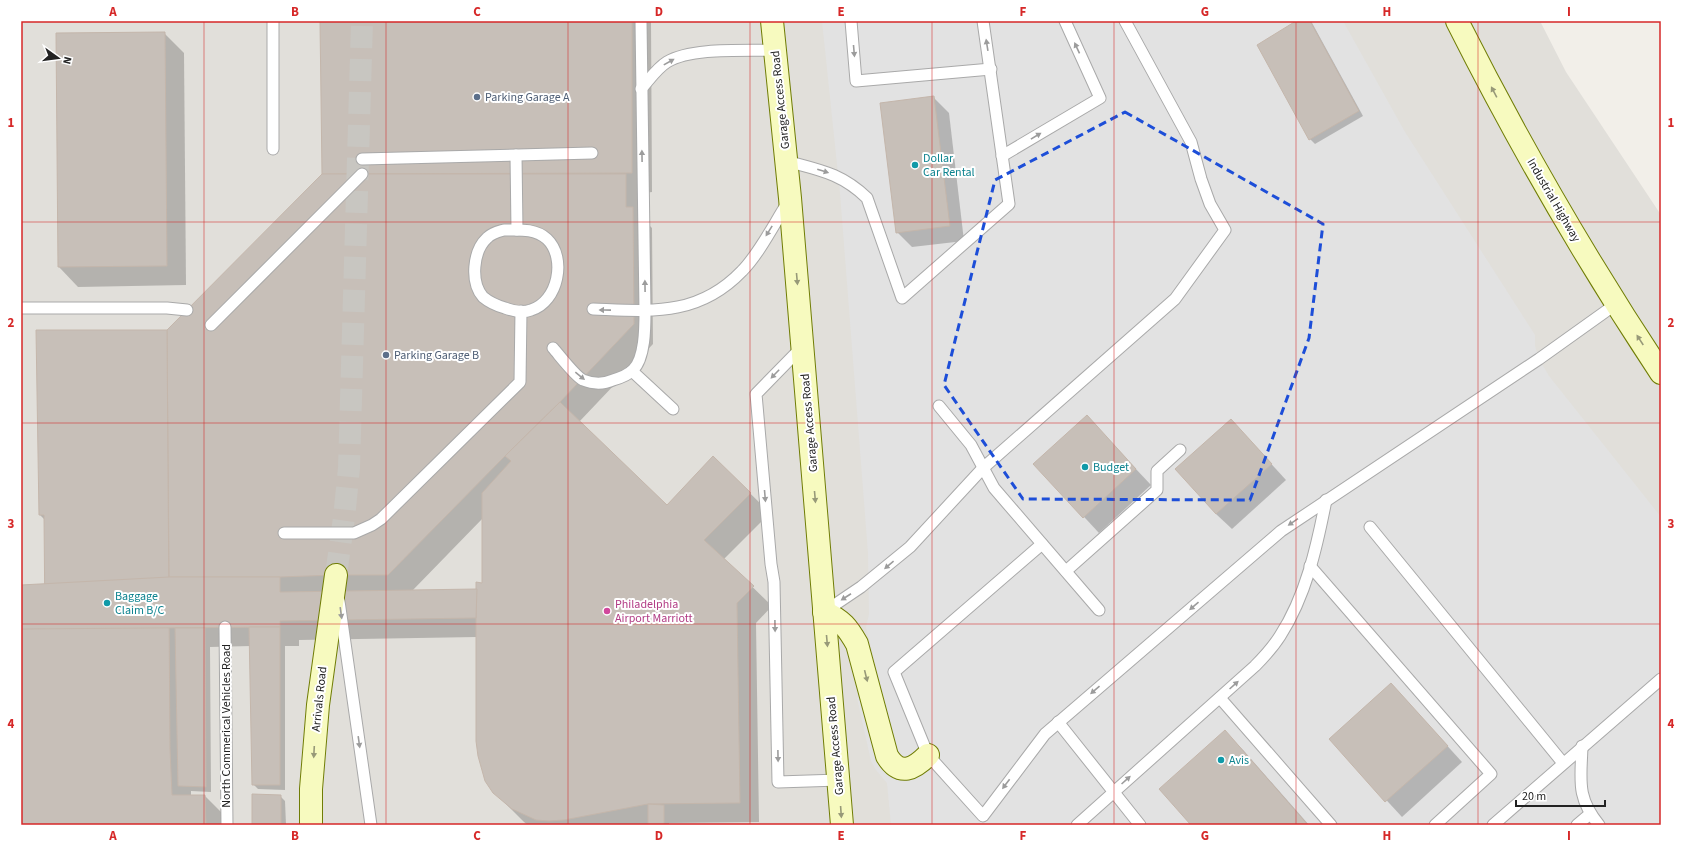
<svg xmlns="http://www.w3.org/2000/svg" width="1682" height="846" font-family="'Source Sans 3',sans-serif">
	<style>
		.airport { fill: #e1dfda }
		.parking { fill: #e2e2e2 }
		.shadow { fill: #0003; fill-rule: evenodd }
		.building { fill: #c7bfb8; stroke: #c4b6ab }
		.lines { fill: none; stroke-linecap: round; stroke-linejoin: round }
		.secondary-tunnel { stroke: #c8c6c1; stroke-width: 22; stroke-dasharray: 22 11; stroke-linecap: butt }
		.lane-casing { stroke: #a9a9a9; stroke-width: 13 }
		.secondary-casing { stroke: #707d05; stroke-width: 24 }
		.lane { stroke: #fff; stroke-width: 11 }
		.secondary { stroke: #f7fabf; stroke-width: 22 }
		.oneway { fill: #9c9c9c }
		.oneway2 { fill: #979978 }
		.marked { fill: none; stroke: #1d4ed8; stroke-width: 3; stroke-dasharray: 8 5; stroke-linejoin: round }
		.grid { fill: none; stroke: #d62828; stroke-width: 1; stroke-opacity: 0.55 }
		.service-dot { fill: #5c6f8a; stroke: #fff; stroke-width: 1.5 }
		.culture-dot { fill: #0f9aa8; stroke: #fff; stroke-width: 1.5 }
		.hotel-dot { fill: #d1479c; stroke: #fff; stroke-width: 1.5 }
		.labels { text-anchor: middle; stroke-width: 4; stroke-linejoin: round; paint-order: stroke }
		.service-label { font-size: 12px; fill: #4e5e75; stroke: #fff; text-anchor: start }
		.street-label { font-size: 12px; fill: #222; stroke: #fff }
		.culture-label { font-size: 12px; fill: #0d838f; stroke: #fff; text-anchor: start }
		.hotel-label { font-size: 12px; fill: #b23c85; stroke: #fff; text-anchor: start }
		.neatline { fill: none; stroke: #d62828; stroke-width: 1.5 }
		.grid-label { font-size: 13px; text-anchor: middle; font-weight: bold; fill: #d62828 }
	</style>
	<rect width="100%" height="100%" fill="#f2efe9"/>
	<polygon class="airport" points="21,21 1540,21 1566,72 1661,215 1661,825 21,825"/>
	<polygon class="parking" points="822,21 1343,21 1405,132 1535,335 1535,346 1539,359 1549,376 1661,517 1661,825 891,825 887,783 876,770 871,761 857,698 882,691 866,627 869,614 868,553 840,193"/>
	<g class="shadow">
		<path d="M321,21H651L652,192L645,193V221L652,228L653,344L579,422L667,506L713,457L770,513L724,559L772,606L756,623L759,822L669,823V825H528L524,822L494,792L477,637L299,640V646H285V790L258,789L253,784L251,646L210,647L211,792L191,791V796H205L224,815V825H21V586L46,584L45,520L40,515L37,331H168L323,175ZM483,518V584L478,590L412,591Z"/>
		<polygon points="1298,21 1311,21 1363,116 1315,144 1310,139"/>
		<polygon points="164,33 184,53 186,285 78,287 59,267"/>
		<polygon points="933,97 949,113 964,241 912,247 897,232"/>
		<polygon points="1087,417 1151,485 1099,533 1035,464"/>
		<polygon points="1246,436 1286,480 1232,529 1216,514"/>
		<polygon points="1391,684 1462,762 1402,817 1330,739"/>
		<polygon points="1225,732 1244,751 1309,825 1190,825"/>
		<polygon points="280,796 285,801 286,825 253,825"/>
	</g>
	<g class="building">
		<polygon points="320,21 632,21 632,173 322,174"/>
		<polygon points="1296,21 1310,21 1359,111 1309,140 1257,45"/>
		<polygon points="165,32 167,266 58,267 56,33"/>
		<polygon points="934,96 950,226 896,233 880,103"/>
		<polygon points="322,174 626,174 626,207 633,207 634,324 560,402 505,456 388,575 336,575 280,577 169,577 167,330"/>
		<polygon points="36,330 167,330 170,749 172,795 205,795 206,825 21,825 21,629 45,628 44,515 39,515"/>
		<polygon points="560,402 667,505 713,456 751,493 704,540 754,586 737,603 740,803 648,804 564,820 549,821 536,820 512,809 493,793 485,781 478,756 476,741 476,582 482,583 482,493 511,461 505,456"/>
		<polygon points="1087,415 1136,469 1083,518 1033,464"/>
		<polygon points="1231,419 1272,464 1216,514 1175,469"/>
		<polygon points="169,577 280,577 280,592 477,589 476,618 280,621 280,627 21,629 21,585"/>
		<polygon points="249,627 280,627 280,785 252,785"/>
		<polygon points="175,628 205,628 206,787 178,786"/>
		<polygon points="1391,683 1448,746 1385,802 1329,739"/>
		<polygon points="1225,730 1308,825 1189,825 1190,824 1159,789"/>
		<polygon points="252,794 281,795 281,825 252,825"/>
		<polygon points="648,804 664,805 664,825 648,825"/>
	</g>
	<g class="lines">
		<polyline class="secondary-tunnel" points="336,575 344,518 349,468 362,21"/>
		<g class="lane-casing">
			<g id="lane">
				<polyline points="273,21 273,149"/>
				<polyline points="851,21 856,81 991,69"/>
				<path d="M641,89C649,80 657,68 667,62C692,47 746,51 775,50"/>
				<polyline points="516,155 517,230"/>
				<polyline points="1002,156 1100,98 1065,21"/>
				<polyline points="362,159 592,153"/>
				<path d="M786,161C819,170 841,173 867,198L902,298L1009,204L983,21"/>
				<path d="M504,230C518,230 535,228 547,239C567,258 558,302 531,310C523,313 513,311 505,308C498,306 489,302 483,297C470,282 473,251 487,238C492,233 497,232 504,230Z"/>
				<polyline points="21,308 167,308 187,310"/>
				<path d="M593,309C650,311 698,317 742,271C759,254 774,224 788,202"/>
				<polyline points="211,325 362,174"/>
				<polyline points="802,347 756,394 771,564 774,582 778,782 839,780"/>
				<path d="M553,348C560,356 575,376 583,380C593,384 604,384 613,380C620,378 628,375 633,370C645,358 645,328 645,311L641,21"/>
				<polyline points="632,371 673,409"/>
				<polyline points="939,406 971,445 994,488 1099,610"/>
				<polyline points="1370,527 1563,763"/>
				<polyline points="284,533 354,533 372,525 381,519 520,382 521,311"/>
				<polyline points="1042,544 894,672 928,755 983,816 1045,734 1281,531 1539,359 1616,304"/>
				<polyline points="1310,566 1491,774 1435,825"/>
				<polyline points="1066,571 1157,490 1157,471 1180,450"/>
				<polyline points="339,601 371,825"/>
				<polyline points="824,612 861,587 910,547 983,468 1175,299 1225,230 1210,204 1201,179 1191,142 1125,21"/>
				<polyline points="225,627 227,825"/>
				<polyline points="1220,698 1331,825"/>
				<polyline points="1058,722 1140,825"/>
				<path d="M1582,746C1581,780 1576,797 1599,825"/>
				<path d="M1077,825L1255,666C1264,657 1273,647 1280,636C1306,596 1317,546 1326,500"/>
				<polyline points="1493,825 1661,679"/>
				<polyline points="1577,825 1590,814"/>
			</g>
		</g>
		<g class="secondary-casing">
			<g id="secondary">
				<polyline points="772,21 790,198 842,825"/>
				<path d="M1457,21C1518,142 1586,260 1661,373"/>
				<path d="M824,612C842,620 848,628 857,644L887,756C900,777 914,769 928,755"/>
				<polyline points="311,825 311,789 318,705 336,575"/>
			</g>
		</g>
		<use href="#lane" class="lane"/>
		<use href="#secondary" class="secondary"/>
	</g>
	<defs><path id="oneway-solid" d="M-6-.8H1V-3.2L6.5 0L1 3.2V.8H-6Z"/></defs>
	<g class="oneway">
		<use href="#oneway-solid" transform="translate(987 45) rotate(-99)"/>
		<use href="#oneway-solid" transform="translate(1077 48) rotate(-115)"/>
		<use href="#oneway-solid" transform="translate(854 51) rotate(85)"/>
		<use href="#oneway-solid" transform="translate(669 62) rotate(-29)"/>
		<use href="#oneway-solid" transform="translate(1036 136) rotate(-31)"/>
		<use href="#oneway-solid" transform="translate(642 156) rotate(-91)"/>
		<use href="#oneway-solid" transform="translate(823 171) rotate(17)"/>
		<use href="#oneway-solid" transform="translate(769 231) rotate(122)"/>
		<use href="#oneway-solid" transform="translate(645 286) rotate(-91)"/>
		<use href="#oneway-solid" transform="translate(605 310) rotate(-179)"/>
		<use href="#oneway-solid" transform="translate(775 374) rotate(134)"/>
		<use href="#oneway-solid" transform="translate(580 376) rotate(39)"/>
		<use href="#oneway-solid" transform="translate(765 496) rotate(85)"/>
		<use href="#oneway-solid" transform="translate(1293 522) rotate(146)"/>
		<use href="#oneway-solid" transform="translate(889 565) rotate(140)"/>
		<use href="#oneway-solid" transform="translate(846 597) rotate(147)"/>
		<use href="#oneway-solid" transform="translate(1194 606) rotate(139)"/>
		<use href="#oneway-solid" transform="translate(341 613) rotate(82)"/>
		<use href="#oneway-solid" transform="translate(775 626) rotate(89)"/>
		<use href="#oneway-solid" transform="translate(1234 685) rotate(-42)"/>
		<use href="#oneway-solid" transform="translate(1095 690) rotate(139)"/>
		<use href="#oneway-solid" transform="translate(359 742) rotate(82)"/>
		<use href="#oneway-solid" transform="translate(778 756) rotate(89)"/>
		<use href="#oneway-solid" transform="translate(1126 780) rotate(-42)"/>
		<use href="#oneway-solid" transform="translate(1006 784) rotate(127)"/>
	</g>
	<g class="oneway2">
		<use href="#oneway-solid" transform="translate(1494 92) rotate(-118)"/>
		<use href="#oneway-solid" transform="translate(797 279) rotate(85)"/>
		<use href="#oneway-solid" transform="translate(1640 340) rotate(-123)"/>
		<use href="#oneway-solid" transform="translate(815 497) rotate(85)"/>
		<use href="#oneway-solid" transform="translate(827 641) rotate(85)"/>
		<use href="#oneway-solid" transform="translate(866 676) rotate(76)"/>
		<use href="#oneway-solid" transform="translate(314 752) rotate(93)"/>
		<use href="#oneway-solid" transform="translate(841 812) rotate(86)"/>
	</g>
	<path class="marked" d="M1125,112L1323,224L1309,338L1250,500L1023,499L944,385L995,180Z"/>
	<path class="grid" d="M204,21V825M386,21V825M568,21V825M750,21V825M932,21V825M1114,21V825M1296,21V825M1478,21V825M21,222H1661M21,423H1661M21,624H1661"/>
	<g class="service-dot">
		<circle cx="477" cy="97" r="4"/>
		<circle cx="386" cy="355" r="4"/>
	</g>
	<g class="culture-dot">
		<circle cx="915" cy="165" r="4"/>
		<circle cx="1085" cy="467" r="4"/>
		<circle cx="107" cy="603" r="4"/>
		<circle cx="1221" cy="760" r="4"/>
	</g>
	<circle class="hotel-dot" cx="607" cy="611" r="4"/>
	<g class="labels">
		<g class="service-label">
			<text x="485" y="101">Parking Garage A</text>
			<text x="394" y="359">Parking Garage B</text>
		</g>
		<g class="street-label">
			<text transform="translate(780 100) rotate(-96)" y="4">Garage Access Road</text>
			<text transform="translate(1554 200) rotate(60)" y="4">Industrial Highway</text>
			<text transform="translate(809 423) rotate(-95)" y="4">Garage Access Road</text>
			<text transform="translate(319 699) rotate(-84)" y="4">Arrivals Road</text>
			<text transform="translate(226 726) rotate(-90)" y="4">North Commerical Vehicles Road</text>
			<text transform="translate(835 746) rotate(-95)" y="4">Garage Access Road</text>
		</g>
		<g class="culture-label">
			<text x="923" y="162">Dollar<tspan x="923" dy="14">Car Rental</tspan></text>
			<text x="1093" y="471">Budget</text>
			<text x="115" y="600">Baggage<tspan x="115" dy="14">Claim B/C</tspan></text>
			<text x="1229" y="764">Avis</text>
		</g>
		<g class="hotel-label">
			<text x="615" y="608">Philadelphia<tspan x="615" dy="14">Airport Marriott</tspan></text>
		</g>
	</g>
	<rect width="1682" height="846" fill="none" stroke="#ffffff" stroke-width="44"/>
	<g transform="translate(58 58) rotate(104)" stroke="#ffffff" stroke-width="3" paint-order="stroke">
	<path d="M0-3L7 15L0 10L-7 15Z" fill="#222222"/>
	<text y="-6" font-size="11" font-weight="bold" text-anchor="middle" fill="#222222">N</text>
	</g>
	<path d="M1516 800v6h89v-6" fill="none" stroke="#222222" stroke-width="2"/>
	<text x="1522" y="800" font-size="12" fill="#222222" stroke="#ffffff" stroke-width="3" paint-order="stroke">20 m</text>
	<rect x="22" y="22" width="1638" height="802" class="neatline"/>
	<g class="grid-label">
		<text x="113" y="16">A</text>
		<text x="295" y="16">B</text>
		<text x="477" y="16">C</text>
		<text x="659" y="16">D</text>
		<text x="841" y="16">E</text>
		<text x="1023" y="16">F</text>
		<text x="1205" y="16">G</text>
		<text x="1387" y="16">H</text>
		<text x="1569" y="16">I</text>
		<text x="11" y="127">1</text>
		<text x="1671" y="127">1</text>
		<text x="11" y="327">2</text>
		<text x="1671" y="327">2</text>
		<text x="11" y="528">3</text>
		<text x="1671" y="528">3</text>
		<text x="11" y="728">4</text>
		<text x="1671" y="728">4</text>
		<text x="113" y="840">A</text>
		<text x="295" y="840">B</text>
		<text x="477" y="840">C</text>
		<text x="659" y="840">D</text>
		<text x="841" y="840">E</text>
		<text x="1023" y="840">F</text>
		<text x="1205" y="840">G</text>
		<text x="1387" y="840">H</text>
		<text x="1569" y="840">I</text>
	</g>
</svg>
